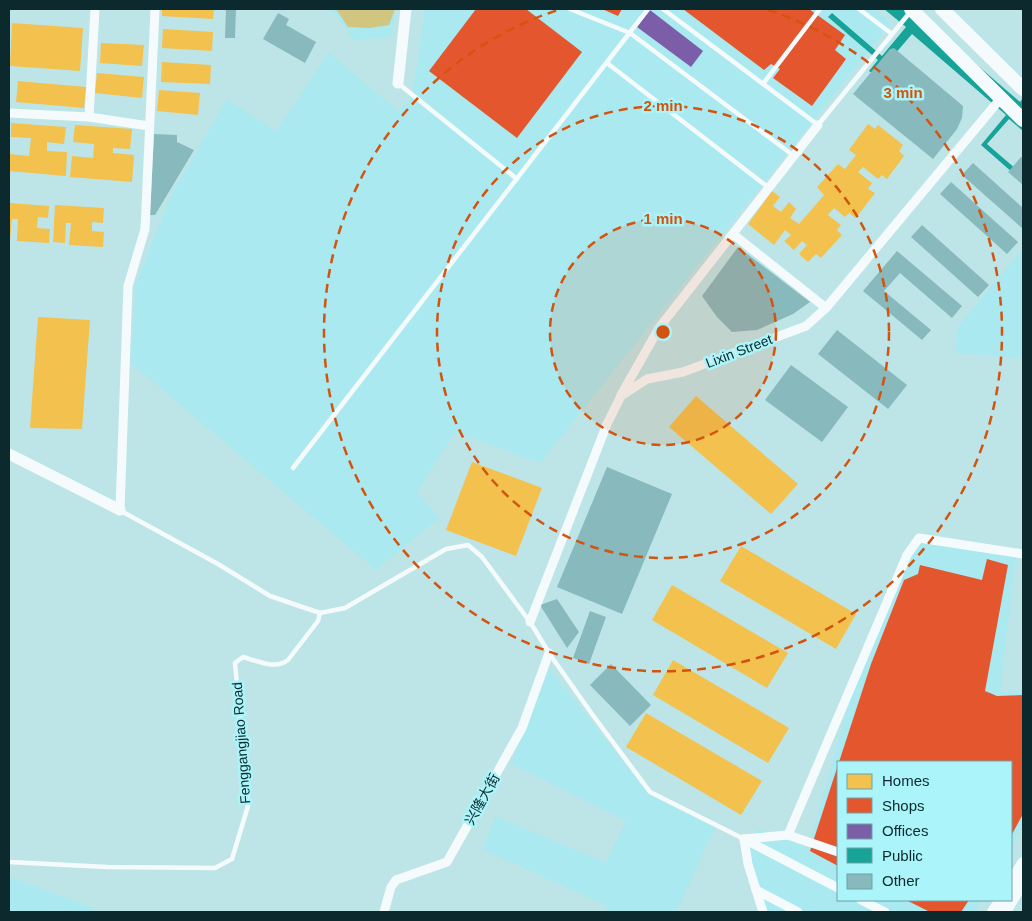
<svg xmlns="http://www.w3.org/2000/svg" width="1032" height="921" font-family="Arial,'Noto Sans SC',sans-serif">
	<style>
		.built { fill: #a9e9ef }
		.park { fill: #d1c57f }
		.homes { fill: #f2c14e }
		.shops { fill: #e4572e }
		.offices { fill: #7b5ea7 }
		.public { fill: #17a398 }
		.building { fill: #87b9bd }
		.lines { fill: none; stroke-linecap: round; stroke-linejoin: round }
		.service { stroke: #f5fbfc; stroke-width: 4.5 }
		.minor { stroke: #f5fbfc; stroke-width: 9 }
		.tertiary { stroke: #f5fbfc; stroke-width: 11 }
		.secondary { stroke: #f5fbfc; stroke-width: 12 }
		.primary { stroke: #f5fbfc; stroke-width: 14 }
		.ring { fill: none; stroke: #d2540f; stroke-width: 2.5; stroke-dasharray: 9 6 }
		.labels { text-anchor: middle; stroke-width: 5; stroke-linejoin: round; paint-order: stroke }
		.street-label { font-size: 14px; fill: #0c2a2d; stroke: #abf4fa }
		.centre { fill: #d2540f; stroke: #abf4fa; stroke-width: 2.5 }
		.ring-label { font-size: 15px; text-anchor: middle; font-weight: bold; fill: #d2540f; stroke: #abf4fa; stroke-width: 5; stroke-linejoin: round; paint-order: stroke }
	</style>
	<rect width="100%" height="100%" fill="#bde5e8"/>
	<g class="built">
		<polygon points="331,9 396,9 391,37 354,40"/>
		<polygon points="425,9 874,9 891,23 540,463 455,432 417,492 439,518 376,570 131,363 136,284 170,198 227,99 276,131 329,53 398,111 412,97"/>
		<polygon points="1023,249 1023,358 955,353 958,327"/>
		<polygon points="916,543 1016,553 1000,692 1023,690 1023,826 1011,848 1011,762 838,762 838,900 982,900 975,912 768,912 743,849 759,829 808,848 862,658"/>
		<polygon points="548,667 649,794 715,828 676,912 608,912 607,906 482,849 496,816 606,863 626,821 511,764"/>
		<polygon points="9,877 94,908 93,912 9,912"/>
	</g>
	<polygon class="park" points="336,9 395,9 389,25 369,28 348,27"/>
	<g class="homes">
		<polygon points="162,9 214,9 213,19 162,16"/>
		<polygon points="12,23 83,28 80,71 10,66"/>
		<polygon points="163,29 213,32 212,51 162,48"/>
		<polygon points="101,43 144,45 142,66 100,63"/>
		<polygon points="162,62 211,65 210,84 161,82"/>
		<polygon points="97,73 144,77 142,98 95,93"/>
		<polygon points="18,81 86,87 84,108 16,102"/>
		<polygon points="159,90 200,93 198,115 157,111"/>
		<polygon points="11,123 66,127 64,144 47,142 47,151 67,152 66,176 9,171 9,154 29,156 31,138 11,137"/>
		<polygon points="868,124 875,129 878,125 903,145 899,151 904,156 887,179 882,175 878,179 863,167 858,172 872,183 868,189 875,193 856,218 849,213 845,217 834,208 828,215 841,225 837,230 842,235 821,258 816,254 808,262 799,254 807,245 802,241 794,250 784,241 791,235 785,230 774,245 748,224 772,191 780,197 773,206 781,212 789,202 796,209 790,218 799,224 824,195 817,187 838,164 845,169 856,155 849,150"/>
		<polygon points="75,125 132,129 130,149 113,148 113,153 134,155 132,182 70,177 72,156 93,158 94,144 73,142"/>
		<polygon points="9,203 49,206 48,218 38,217 37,228 50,229 49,243 17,241 18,219 12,219 10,241 9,240"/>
		<polygon points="55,205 104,208 103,223 92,222 92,231 104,232 103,247 69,245 71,223 66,223 65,243 53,242"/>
		<polygon points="38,317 90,320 82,429 30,428"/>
		<polygon points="696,396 798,484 771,514 669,427"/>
		<polygon points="472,462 542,488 516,556 446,530"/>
		<polygon points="741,546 856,614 836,649 720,581"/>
		<polygon points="672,585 788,653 767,688 652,620"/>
		<polygon points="673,660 789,728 768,763 653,695"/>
		<polygon points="646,713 762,781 741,815 626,747"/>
	</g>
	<g class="shops">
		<polygon points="476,9 526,9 582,52 517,138 429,71"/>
		<polygon points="602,9 622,9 618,16"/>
		<polygon points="683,9 809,9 845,35 835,50 846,59 812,106 773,78 780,69 771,64 764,70"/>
		<polygon points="987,559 1008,565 985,691 997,696 1023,695 1023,814 1011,836 1011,762 839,762 871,664 904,580 918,574 920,565 982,580"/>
		<polygon points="838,765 838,866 810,851"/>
		<polygon points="906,900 969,900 961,912 930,912"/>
	</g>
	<polygon class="offices" points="650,10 703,51 691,67 637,27"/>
	<polygon class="public" points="884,9 912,9 1020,102 1023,98 1023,131 1009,119 987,144 1016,169 1013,173 981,145 1006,115 912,34 876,76 869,71 878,60 828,17 832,13 882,56 906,27"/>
	<g class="building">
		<polygon points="226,9 236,9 235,38 225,38"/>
		<polygon points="278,13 289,19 286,25 316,42 305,63 263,39"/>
		<polygon points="894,48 963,106 962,118 957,129 933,159 853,94 890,49"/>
		<polygon points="154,134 177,135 177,142 194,150 155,215 150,215"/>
		<polygon points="1021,157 1023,158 1023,185 1008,172"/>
		<polygon points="973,163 1023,208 1023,229 962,175"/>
		<polygon points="951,182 1018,242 1007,254 940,194"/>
		<polygon points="922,225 989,285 978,297 911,237"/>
		<polygon points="738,247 810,302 793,314 757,330 732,332 717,317 702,296"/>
		<polygon points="897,251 962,306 952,318 900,273 884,291 931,330 922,340 863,291"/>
		<polygon points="837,330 907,385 888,409 818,354"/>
		<polygon points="791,365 848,407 822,442 765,400"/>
		<polygon points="607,467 672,494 622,614 557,587"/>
		<polygon points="557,599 579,632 567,648 540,605"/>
		<polygon points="590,611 606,617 589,664 573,658"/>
		<polygon points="611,664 651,705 630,726 590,685"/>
	</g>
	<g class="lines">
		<g class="service">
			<polyline points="570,9 630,33 794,156"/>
			<polyline points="663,9 818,125 911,11"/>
			<polyline points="859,9 892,34"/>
			<polyline points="607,63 769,188"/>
			<polyline points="399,84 517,179"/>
			<polyline points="763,84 820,9"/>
			<polyline points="293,468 648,9"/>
			<polyline points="121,511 218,564 270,596 320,613 345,608 446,549 468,545 482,557 499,580 530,622 551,656 592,714 650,792 744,839"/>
			<path d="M9,862L107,867L215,868L232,859L248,806L235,663L243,657C258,661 275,670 288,660L318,621L320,613"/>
		</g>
		<g class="minor">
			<polyline points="9,113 89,117 95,9"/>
			<polyline points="89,117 149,126"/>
			<polyline points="733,234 826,308"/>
			<polyline points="621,395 659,328 818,125"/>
			<polyline points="120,510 128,286 145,229 155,9"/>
			<polyline points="530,622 607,424 621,396 647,379 683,372 806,326 826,308 1001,98"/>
			<polyline points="788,835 907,555 919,538 1023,554"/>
			<polyline points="744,839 838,888"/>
			<polyline points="744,839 788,835 838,852"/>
			<polyline points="744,839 748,864 763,912"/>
			<polyline points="756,890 798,912"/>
			<polyline points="861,900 885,912"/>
			<polyline points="384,912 391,887 396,880 447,862 522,728 549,653"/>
		</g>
		<g class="tertiary">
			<polyline points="398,83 406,9"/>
			<polyline points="9,454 120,510"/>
		</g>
		<g class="secondary">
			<polyline points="1011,883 1023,863"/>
			<polyline points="993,912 1001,900"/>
			<polyline points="1005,912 1023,881"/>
		</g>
		<g class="primary">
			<polyline points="911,9 1023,120"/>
			<polyline points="942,9 1023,89"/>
		</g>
	</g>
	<circle cx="663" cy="332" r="113" fill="#d2540f" fill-opacity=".12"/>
	<g class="ring">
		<circle cx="663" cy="332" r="113"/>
		<circle cx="663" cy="332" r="226"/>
		<path d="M768 10A339 339 0 1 1 558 10"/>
	</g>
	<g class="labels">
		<g class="street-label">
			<text transform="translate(739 351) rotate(-21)" y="5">Lixin Street</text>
			<text transform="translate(241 743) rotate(-94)" y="5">Fenggangjiao Road</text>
			<text transform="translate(482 799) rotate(-61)" y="5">兴隆大街</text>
		</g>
	</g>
	<circle cx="663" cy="332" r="8" class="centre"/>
	<g class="ring-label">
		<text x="903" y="98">3 min</text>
		<text x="663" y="111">2 min</text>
		<text x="663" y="224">1 min</text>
	</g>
	<rect width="1032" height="921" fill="none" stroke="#0c2a2d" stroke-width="20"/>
	<rect x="837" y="761" width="175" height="140" fill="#abf4fa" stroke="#6ba3a8"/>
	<rect x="847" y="774" width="25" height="15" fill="#f2c14e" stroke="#6ba3a8"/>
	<text x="882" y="786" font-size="15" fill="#0c2a2d">Homes</text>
	<rect x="847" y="798" width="25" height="15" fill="#e4572e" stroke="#6ba3a8"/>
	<text x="882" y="811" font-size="15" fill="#0c2a2d">Shops</text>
	<rect x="847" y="824" width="25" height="15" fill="#7b5ea7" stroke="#6ba3a8"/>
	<text x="882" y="836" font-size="15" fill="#0c2a2d">Offices</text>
	<rect x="847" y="848" width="25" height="15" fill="#17a398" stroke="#6ba3a8"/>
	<text x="882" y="861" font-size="15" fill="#0c2a2d">Public</text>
	<rect x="847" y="874" width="25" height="15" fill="#87b9bd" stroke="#6ba3a8"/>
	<text x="882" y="886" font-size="15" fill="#0c2a2d">Other</text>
</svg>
